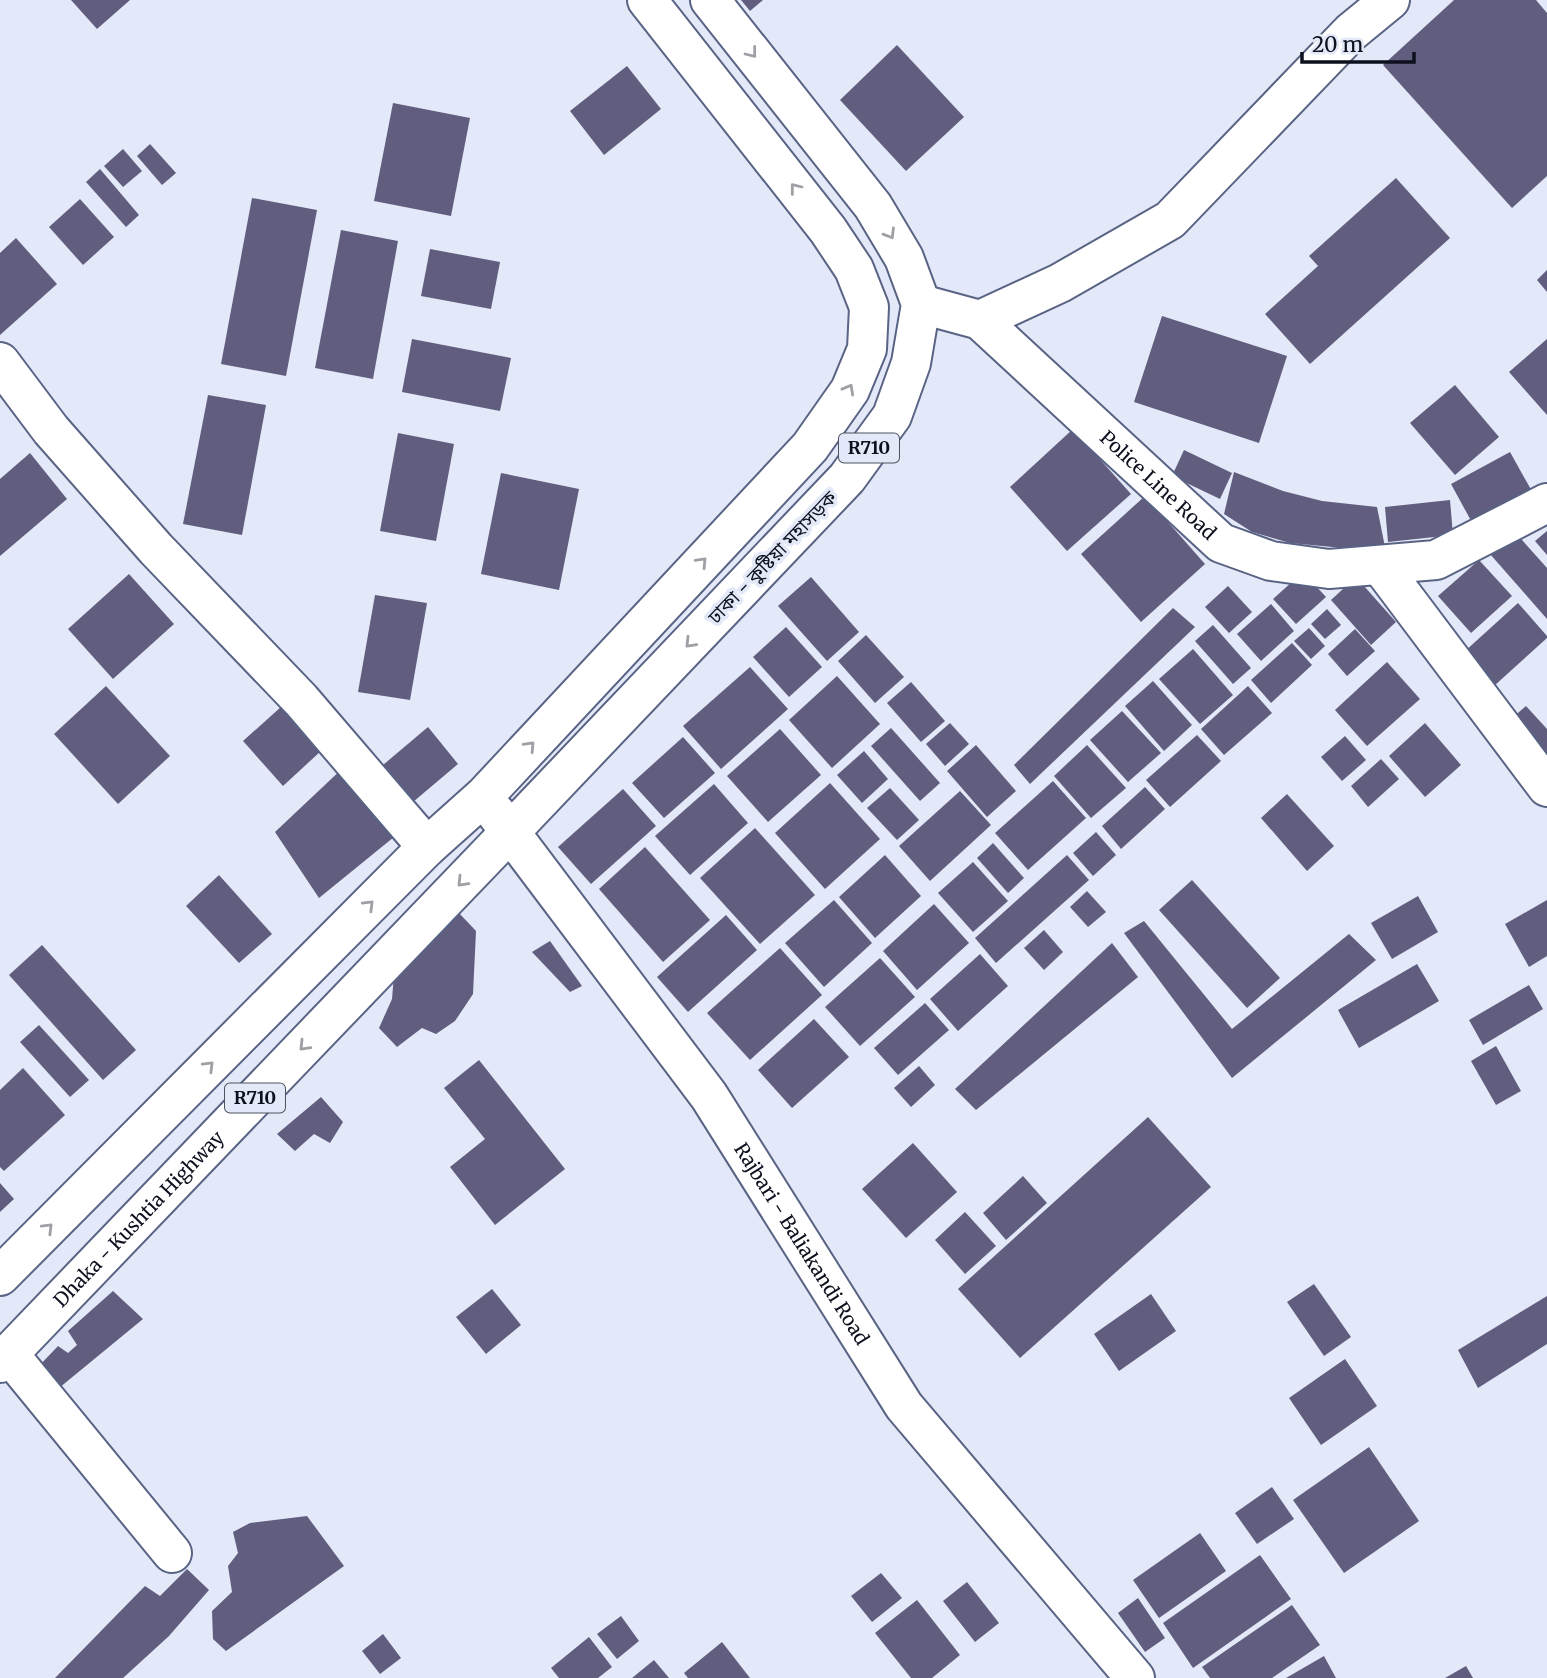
<svg xmlns="http://www.w3.org/2000/svg" width="1547" height="1678" font-family="Merriweather,'Noto Sans Bengali',serif">
	<style>
		.building { fill: #615d7f }
		.lines { fill: none; stroke-linecap: round; stroke-linejoin: round }
		.minor-casing { stroke: #596384; stroke-width: 42 }
		.major-casing { stroke: #596384; stroke-width: 42 }
		.minor { stroke: #fff; stroke-width: 38 }
		.major { stroke: #fff; stroke-width: 38 }
		.oneway { stroke: #9ea0a5 }
		.labels { text-anchor: middle; stroke-width: 7; stroke-linejoin: round; paint-order: stroke }
		.shield { fill: #e3e9f8; stroke: #4d525f; stroke-width: 2 }
		.shield-label { font-size: 18px; font-weight: bold; fill: #0d111e }
		.street-label { font-size: 19px; fill: #0d111e; stroke: #e3e9f8 }
	</style>
	<rect width="100%" height="100%" fill="#e3e9f8"/>
	<g class="building">
		<polygon points="71,0 130,0 97,29"/>
		<polygon points="741,0 763,0 750,11"/>
		<polygon points="1454,0 1536,0 1547,13 1547,176 1512,208 1383,65"/>
		<polygon points="897,45 964,117 906,171 840,100"/>
		<polygon points="627,66 661,109 604,155 570,111"/>
		<polygon points="393,103 470,118 451,216 374,201"/>
		<polygon points="150,144 176,173 162,185 137,156"/>
		<polygon points="123,149 142,171 123,187 104,166"/>
		<polygon points="100,169 139,215 126,227 86,182"/>
		<polygon points="1396,178 1450,238 1310,364 1265,314 1318,266 1309,256"/>
		<polygon points="252,198 317,210 286,376 221,364"/>
		<polygon points="80,199 114,237 83,265 49,227"/>
		<polygon points="341,230 398,241 373,379 315,368"/>
		<polygon points="16,238 57,284 0,335 0,253"/>
		<polygon points="430,249 500,262 491,309 421,296"/>
		<polygon points="1547,270 1547,292 1537,280"/>
		<polygon points="1162,316 1287,356 1259,443 1134,402"/>
		<polygon points="412,339 511,358 500,411 402,392"/>
		<polygon points="1547,339 1547,415 1509,372"/>
		<polygon points="1455,385 1499,437 1455,475 1410,423"/>
		<polygon points="208,395 266,405 242,535 183,524"/>
		<polygon points="1073,429 1131,494 1067,551 1010,487"/>
		<polygon points="398,433 454,444 436,541 380,531"/>
		<polygon points="1184,450 1232,473 1220,499 1172,476"/>
		<polygon points="1510,452 1534,495 1475,528 1451,484"/>
		<polygon points="30,453 67,499 0,556 0,479"/>
		<polygon points="1234,472 1283,491 1322,501 1377,507 1386,552 1290,543 1252,532 1224,514"/>
		<polygon points="501,473 579,489 559,590 481,574"/>
		<polygon points="1145,496 1205,564 1141,622 1081,554"/>
		<polygon points="1450,500 1453,535 1388,542 1385,507"/>
		<polygon points="1547,531 1547,555 1535,541"/>
		<polygon points="1515,532 1547,568 1547,619 1490,554"/>
		<polygon points="1479,560 1512,596 1471,633 1438,596"/>
		<polygon points="1303,572 1326,597 1296,624 1273,599"/>
		<polygon points="129,574 174,624 113,679 68,629"/>
		<polygon points="811,577 859,632 827,661 778,606"/>
		<polygon points="1356,577 1396,622 1371,645 1331,600"/>
		<polygon points="1228,586 1252,612 1229,633 1205,607"/>
		<polygon points="375,595 427,603 410,700 358,692"/>
		<polygon points="1518,603 1547,636 1547,638 1494,686 1464,652"/>
		<polygon points="1271,604 1294,631 1261,661 1237,634"/>
		<polygon points="1173,608 1195,627 1030,784 1014,765"/>
		<polygon points="1327,609 1341,625 1325,639 1311,624"/>
		<polygon points="1213,625 1251,668 1233,684 1195,641"/>
		<polygon points="786,627 822,667 789,697 753,657"/>
		<polygon points="1309,628 1325,646 1311,659 1294,641"/>
		<polygon points="1355,629 1375,651 1347,676 1328,654"/>
		<polygon points="866,635 904,677 875,703 838,661"/>
		<polygon points="1292,643 1312,665 1271,703 1251,680"/>
		<polygon points="1193,649 1233,695 1200,724 1159,679"/>
		<polygon points="1387,662 1420,699 1367,746 1335,710"/>
		<polygon points="750,667 788,709 721,769 683,726"/>
		<polygon points="837,676 880,724 832,768 789,720"/>
		<polygon points="1153,681 1192,725 1164,751 1125,706"/>
		<polygon points="911,682 945,721 921,742 887,703"/>
		<polygon points="106,686 170,756 118,804 54,734"/>
		<polygon points="1248,686 1272,713 1224,755 1201,729"/>
		<polygon points="282,706 322,750 283,786 243,741"/>
		<polygon points="1526,706 1547,729 1547,773 1504,725"/>
		<polygon points="1122,711 1161,753 1128,782 1090,740"/>
		<polygon points="950,723 969,744 945,766 926,744"/>
		<polygon points="1425,723 1461,765 1425,797 1389,756"/>
		<polygon points="428,727 458,764 413,802 383,765"/>
		<polygon points="891,728 940,783 920,801 871,746"/>
		<polygon points="780,729 821,775 768,822 727,776"/>
		<polygon points="1197,735 1221,761 1170,807 1146,780"/>
		<polygon points="1345,736 1366,760 1342,781 1321,757"/>
		<polygon points="683,737 715,773 664,818 632,783"/>
		<polygon points="976,745 1016,791 987,817 947,771"/>
		<polygon points="1087,745 1126,788 1091,818 1054,776"/>
		<polygon points="864,751 888,779 862,803 837,775"/>
		<polygon points="1381,759 1399,779 1368,807 1351,786"/>
		<polygon points="345,766 394,837 319,898 275,832"/>
		<polygon points="1053,781 1086,818 1028,870 995,833"/>
		<polygon points="830,783 880,839 825,889 775,833"/>
		<polygon points="714,784 748,823 690,875 655,836"/>
		<polygon points="1145,787 1165,809 1121,849 1102,826"/>
		<polygon points="890,788 919,820 897,840 867,808"/>
		<polygon points="623,789 656,826 591,884 558,847"/>
		<polygon points="960,791 991,825 930,881 899,846"/>
		<polygon points="1287,794 1334,846 1307,871 1261,818"/>
		<polygon points="755,828 815,895 760,944 700,878"/>
		<polygon points="1096,832 1116,855 1093,876 1073,853"/>
		<polygon points="993,843 1024,878 1008,893 977,858"/>
		<polygon points="645,847 710,920 663,962 599,889"/>
		<polygon points="885,855 921,896 875,938 839,897"/>
		<polygon points="1067,855 1089,880 996,963 975,938"/>
		<polygon points="973,862 1008,901 973,932 938,893"/>
		<polygon points="219,875 272,934 239,963 186,906"/>
		<polygon points="1192,880 1280,978 1247,1008 1159,910"/>
		<polygon points="1087,891 1106,912 1088,927 1070,907"/>
		<polygon points="1418,896 1438,932 1392,959 1371,923"/>
		<polygon points="834,900 872,943 824,987 785,943"/>
		<polygon points="1547,900 1547,956 1529,967 1505,924"/>
		<polygon points="934,904 969,943 917,990 883,951"/>
		<polygon points="459,913 476,931 473,994 455,1021 436,1034 422,1028 397,1047 379,1028 392,999 395,963"/>
		<polygon points="726,915 757,950 688,1012 657,977"/>
		<polygon points="1144,921 1232,1029 1349,934 1376,960 1232,1078 1124,933"/>
		<polygon points="1044,930 1063,952 1044,970 1024,948"/>
		<polygon points="550,941 582,986 570,992 532,952"/>
		<polygon points="1112,943 1138,977 976,1110 955,1089"/>
		<polygon points="42,945 136,1050 103,1080 9,975"/>
		<polygon points="780,948 822,995 750,1060 707,1013"/>
		<polygon points="980,954 1008,986 958,1031 930,999"/>
		<polygon points="880,958 915,997 860,1046 825,1007"/>
		<polygon points="1417,964 1439,1001 1359,1048 1338,1010"/>
		<polygon points="1529,985 1543,1009 1483,1045 1469,1020"/>
		<polygon points="925,1003 949,1030 898,1075 874,1048"/>
		<polygon points="814,1019 849,1057 792,1108 758,1070"/>
		<polygon points="39,1025 89,1080 70,1097 20,1042"/>
		<polygon points="1496,1046 1521,1091 1496,1105 1471,1061"/>
		<polygon points="479,1060 565,1169 495,1225 450,1167 485,1139 444,1088"/>
		<polygon points="919,1066 935,1085 911,1107 894,1088"/>
		<polygon points="23,1068 65,1115 4,1171 0,1167 0,1090"/>
		<polygon points="321,1097 343,1122 330,1143 314,1134 295,1151 277,1134"/>
		<polygon points="1148,1117 1211,1187 1020,1358 958,1289"/>
		<polygon points="913,1143 957,1192 906,1238 862,1189"/>
		<polygon points="1023,1176 1047,1203 1006,1240 983,1213"/>
		<polygon points="0,1183 14,1199 0,1212"/>
		<polygon points="965,1212 996,1246 965,1274 935,1240"/>
		<polygon points="1314,1284 1351,1337 1324,1356 1287,1302"/>
		<polygon points="492,1289 521,1325 486,1354 456,1317"/>
		<polygon points="113,1291 143,1319 59,1388 38,1367 58,1346 68,1353 77,1345 68,1331"/>
		<polygon points="1151,1294 1176,1331 1119,1371 1094,1334"/>
		<polygon points="1547,1296 1547,1344 1478,1388 1458,1350"/>
		<polygon points="1345,1359 1377,1406 1321,1445 1289,1398"/>
		<polygon points="1369,1447 1419,1521 1344,1573 1293,1500"/>
		<polygon points="1272,1487 1294,1519 1257,1544 1235,1513"/>
		<polygon points="307,1516 344,1566 226,1651 213,1639 212,1611 232,1592 228,1566 238,1553 233,1532 250,1523"/>
		<polygon points="1200,1533 1226,1571 1159,1618 1133,1580"/>
		<polygon points="1260,1555 1291,1599 1193,1668 1163,1623"/>
		<polygon points="187,1569 209,1590 169,1636 123,1678 55,1678 145,1586 160,1596"/>
		<polygon points="881,1573 902,1598 872,1622 851,1596"/>
		<polygon points="967,1582 999,1623 975,1642 943,1601"/>
		<polygon points="1138,1598 1165,1638 1145,1652 1118,1613"/>
		<polygon points="917,1600 960,1655 932,1678 911,1678 875,1633"/>
		<polygon points="1292,1605 1320,1645 1272,1678 1210,1678 1202,1667"/>
		<polygon points="621,1616 639,1641 617,1659 597,1634"/>
		<polygon points="383,1634 401,1658 380,1674 362,1651"/>
		<polygon points="589,1637 612,1667 598,1678 559,1678 551,1668"/>
		<polygon points="722,1642 750,1678 688,1678 684,1673"/>
		<polygon points="1324,1656 1336,1678 1286,1678"/>
		<polygon points="654,1660 669,1678 632,1678"/>
		<polygon points="1466,1666 1473,1678 1445,1678"/>
	</g>
	<g class="lines">
		<g class="minor-casing">
			<g id="minor">
				<path id="s1" d="M921,304L980,320L1221,543L1271,561L1329,569L1436,560L1547,503"/>
				<polyline points="980,320 1060,283 1170,220 1351,32 1390,0"/>
				<polyline points="0,362 51,430 156,549 301,700 427,847"/>
				<polyline points="1380,565 1547,787"/>
				<polyline points="9,1354 172,1553"/>
			</g>
		</g>
		<g class="major-casing">
			<g id="major">
				<path id="s2" d="M495,812L709,1096L904,1406L1135,1678"/>
				<polyline points="0,1276 427,847 484,796 810,447 850,390 867,349 869,307 854,269 828,230 647,0"/>
				<path id="s3" d="M0,1363L509,833L847,478L892,416L911,363L921,304L904,258L873,206L710,0"/>
			</g>
		</g>
		<use href="#minor" class="minor"/>
		<use href="#major" class="major"/>
	</g>
	<defs><path id="oneway-chevron" d="M-2-3.5L2.5 0L-2 3.5" fill="none" stroke-width="1.6" stroke-linecap="round" stroke-linejoin="round" transform="scale(1.75)"/></defs>
	<g class="oneway">
		<use href="#oneway-chevron" transform="translate(752 53) rotate(52)"/>
		<use href="#oneway-chevron" transform="translate(795 188) rotate(-128)"/>
		<use href="#oneway-chevron" transform="translate(890 234) rotate(59)"/>
		<use href="#oneway-chevron" transform="translate(849 389) rotate(-61)"/>
		<use href="#oneway-chevron" transform="translate(702 562) rotate(-47)"/>
		<use href="#oneway-chevron" transform="translate(690 643) rotate(134)"/>
		<use href="#oneway-chevron" transform="translate(530 746) rotate(-47)"/>
		<use href="#oneway-chevron" transform="translate(462 882) rotate(134)"/>
		<use href="#oneway-chevron" transform="translate(369 905) rotate(-45)"/>
		<use href="#oneway-chevron" transform="translate(304 1046) rotate(134)"/>
		<use href="#oneway-chevron" transform="translate(209 1066) rotate(-45)"/>
		<use href="#oneway-chevron" transform="translate(48 1228) rotate(-45)"/>
	</g>
	<g class="labels">
		<g class="shield">
			<rect x="839" y="433.5" width="60" height="29" rx="5"/>
			<rect x="225" y="1083.5" width="60" height="29" rx="5"/>
		</g>
		<g class="shield-label">
			<text x="869" y="454">R710</text>
			<text x="255" y="1104">R710</text>
		</g>
		<g class="street-label">
			<text dy="7" stroke="none"><textPath href="#s1" startOffset="304">Police Line Road</textPath></text>
			<text transform="translate(772 557) rotate(-46)" y="7">ঢাকা - কুষ্টিয়া মহাসড়ক</text>
			<text dy="7" stroke="none"><textPath href="#s3" startOffset="200">Dhaka - Kushtia Highway</textPath></text>
			<text dy="7" stroke="none"><textPath href="#s2" startOffset="530">Rajbari - Baliakandi Road</textPath></text>
		</g>
	</g>
	<path d="M1302 52v10h112v-10" fill="none" stroke="#0d111e" stroke-width="3.5"/>
	<text x="1312" y="52" font-size="21" fill="#0d111e" stroke="#e3e9f8" stroke-width="5" paint-order="stroke">20 m</text>
</svg>
